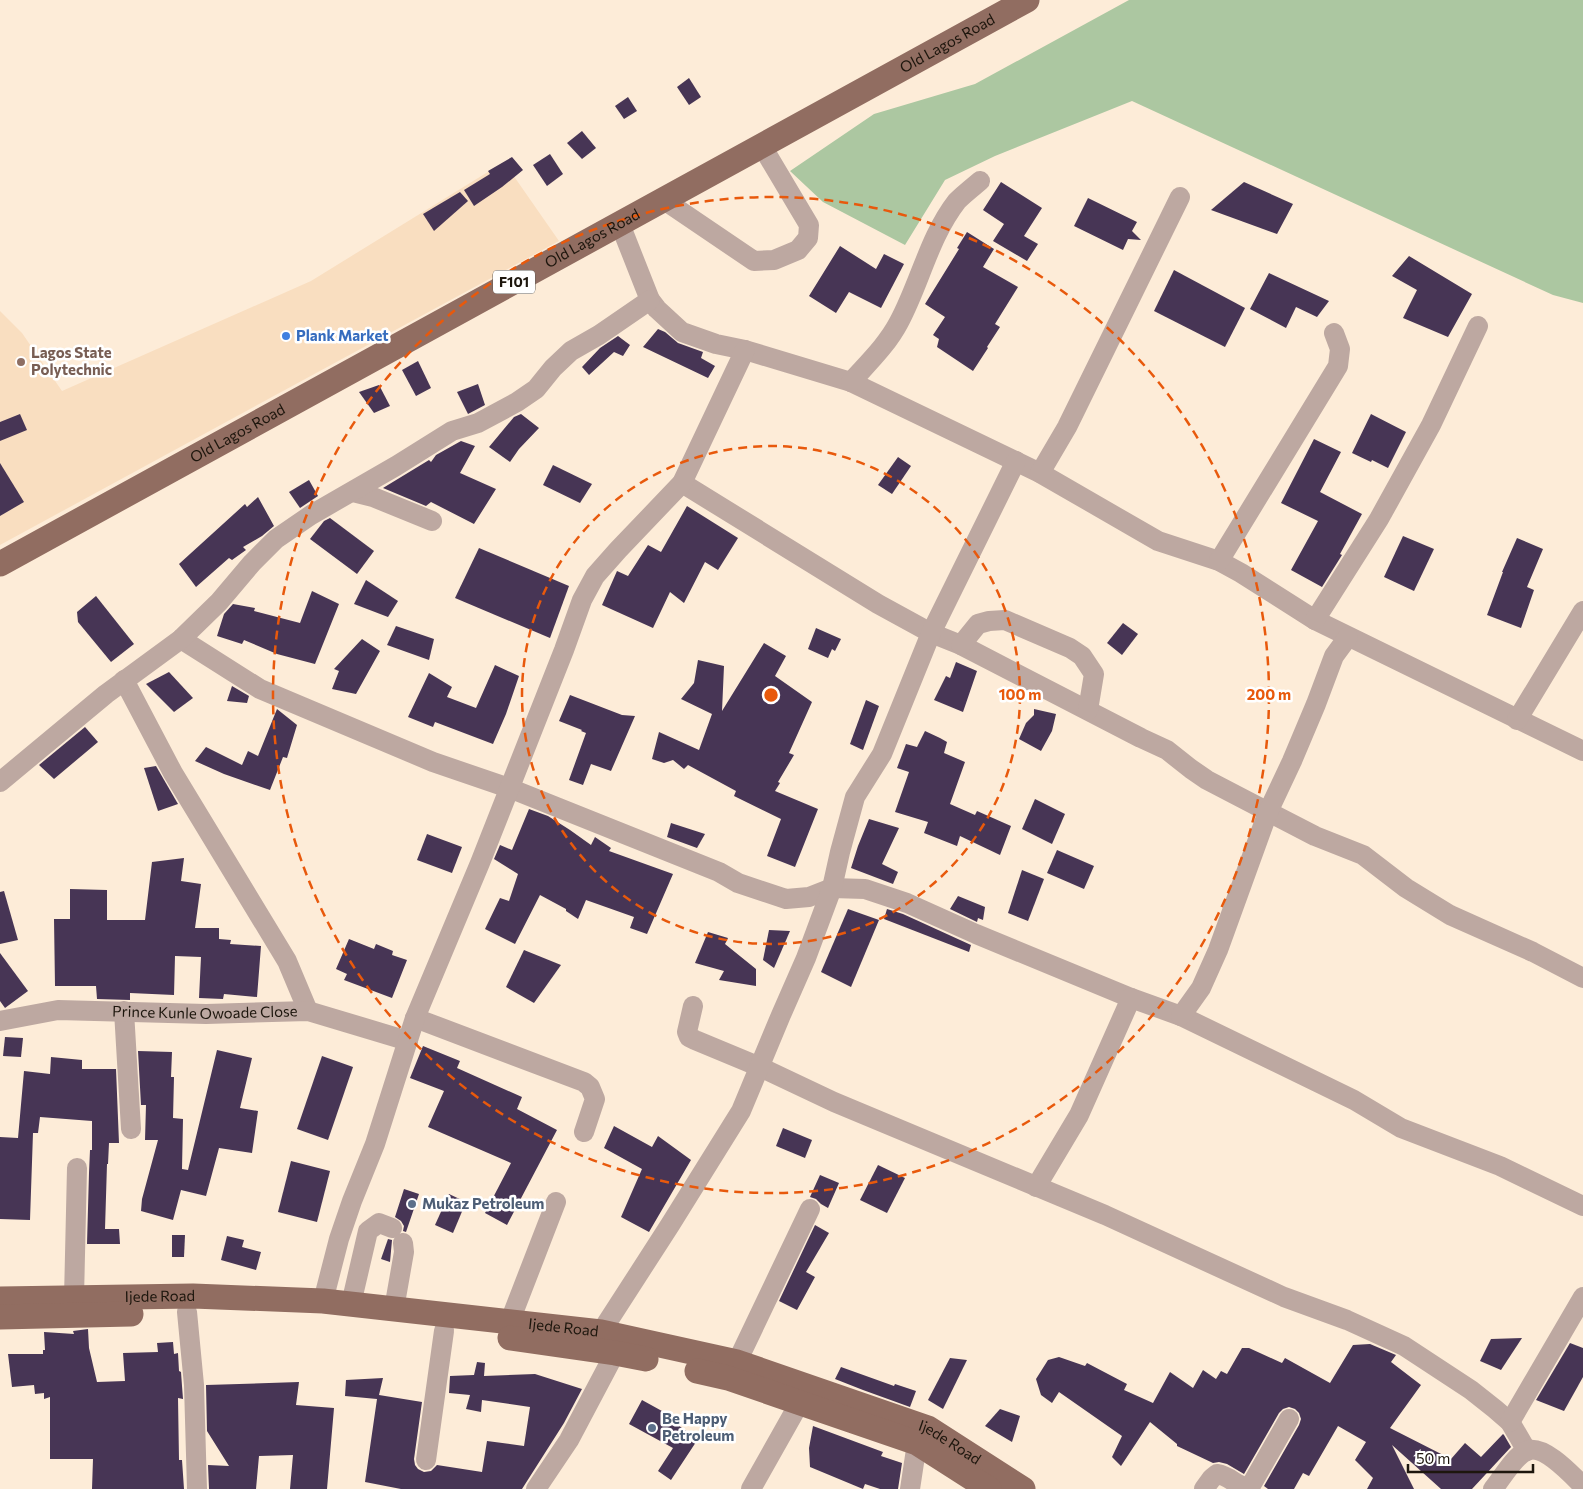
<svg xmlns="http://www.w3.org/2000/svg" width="1583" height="1489" font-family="Commissioner,sans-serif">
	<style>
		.built { fill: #f9dec0 }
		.forest { fill: #acc7a1 }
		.building { fill: #473555 }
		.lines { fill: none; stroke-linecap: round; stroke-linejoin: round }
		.minor { stroke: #bda8a1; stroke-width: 20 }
		.major { stroke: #916d61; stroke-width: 25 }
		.ring { fill: none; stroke: #e8590c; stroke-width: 2.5; stroke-dasharray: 9 6 }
		.shop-dot { fill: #3f7fe0; stroke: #fff; stroke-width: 2 }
		.education-dot { fill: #8d6e63; stroke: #fff; stroke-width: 2 }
		.service-dot { fill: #5c6f8a; stroke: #fff; stroke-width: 2 }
		.labels { text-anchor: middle; stroke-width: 5; stroke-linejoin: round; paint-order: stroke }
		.shield { fill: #fff; stroke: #615c56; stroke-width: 1 }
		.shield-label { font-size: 14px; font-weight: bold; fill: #1d160d }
		.street-label { font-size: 15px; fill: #1d160d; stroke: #fff }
		.shop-label { font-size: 15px; font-weight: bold; fill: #366cbe; stroke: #fff; text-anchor: start }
		.education-label { font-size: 15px; font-weight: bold; fill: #785e54; stroke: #fff; text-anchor: start }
		.service-label { font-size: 15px; font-weight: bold; fill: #4e5e75; stroke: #fff; text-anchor: start }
		.centre { fill: #e8590c; stroke: #fff; stroke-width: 2.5 }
		.ring-label { font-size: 15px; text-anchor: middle; font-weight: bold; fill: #e8590c; stroke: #fff; stroke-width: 5; stroke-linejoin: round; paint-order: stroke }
	</style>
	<rect width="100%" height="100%" fill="#fdecd8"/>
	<polygon class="built" points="504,162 559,241 0,545 0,311 22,333 62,391 311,281"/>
	<polygon class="forest" points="1129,0 1583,0 1583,303 1553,295 1132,101 995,156 945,180 905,245 823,202 790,171 874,114 975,84"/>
	<g class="building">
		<polygon points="689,78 701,97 689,105 677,87"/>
		<polygon points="628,97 637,111 624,119 615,106"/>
		<polygon points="582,131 596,148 582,159 567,143"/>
		<polygon points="550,154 563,174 547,186 533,165"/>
		<polygon points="512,157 523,170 502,187 474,206 464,190 490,174 488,171"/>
		<polygon points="1001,182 1042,208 1024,236 1038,244 1027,261 993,241 1004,224 983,210"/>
		<polygon points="1244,182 1293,204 1277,234 1211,210"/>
		<polygon points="460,192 468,201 434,231 423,214"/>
		<polygon points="1088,198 1137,222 1132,231 1141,240 1128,239 1123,250 1074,226"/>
		<polygon points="967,232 994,249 983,267 1018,287 995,324 1000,327 987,347 988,348 973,371 937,347 939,339 933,335 945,317 925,304 959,249 957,248"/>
		<polygon points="840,246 876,269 884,254 904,264 881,308 849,292 836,313 809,296"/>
		<polygon points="1409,256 1472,294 1448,337 1403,318 1417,290 1392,276"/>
		<polygon points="1174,270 1245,308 1225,347 1154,311"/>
		<polygon points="1269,273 1329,301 1317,317 1296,307 1286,328 1250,309"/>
		<polygon points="658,329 665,332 678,343 703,352 701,358 715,366 708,378 643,347"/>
		<polygon points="618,336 630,345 623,356 614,352 589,375 582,367 600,348"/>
		<polygon points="418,361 431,388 416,396 402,370"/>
		<polygon points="478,384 485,405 468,414 457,392"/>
		<polygon points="379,385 390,406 374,413 359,392"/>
		<polygon points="20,414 27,430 0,441 0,422"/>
		<polygon points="521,414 539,428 519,449 510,462 489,447 514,417"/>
		<polygon points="1371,414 1406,432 1388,468 1372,460 1371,462 1352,453"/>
		<polygon points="1314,439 1341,452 1320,492 1362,514 1340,554 1342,555 1322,587 1291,570 1318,521 1281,503"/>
		<polygon points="461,441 475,446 460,473 496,489 474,524 431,502 426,506 383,488 429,460 431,462 436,455"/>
		<polygon points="898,457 911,466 892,494 878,485"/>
		<polygon points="0,463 24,502 0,516"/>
		<polygon points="553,465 592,484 580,503 543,485"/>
		<polygon points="309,480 318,496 300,508 289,492"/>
		<polygon points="258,497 274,526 262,536 243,547 246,550 232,560 229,558 196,587 179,564 245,504 247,507"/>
		<polygon points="687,506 738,538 718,570 705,562 684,603 670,592 653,628 602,605 617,571 628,576 648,545 661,552"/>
		<polygon points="330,518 374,551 357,574 310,539 324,521"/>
		<polygon points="1403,536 1434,549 1414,591 1384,577"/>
		<polygon points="1517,538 1543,549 1527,587 1534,590 1521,628 1487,615 1503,572 1502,572"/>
		<polygon points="479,548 569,586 550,638 455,598"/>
		<polygon points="366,580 398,601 388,617 354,604"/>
		<polygon points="312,591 339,604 315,664 277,654 244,640 242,644 217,636 224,614 233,604 255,608 254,611 300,623"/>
		<polygon points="96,596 134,644 111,662 78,622 77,612"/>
		<polygon points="1123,623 1138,634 1122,655 1107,643"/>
		<polygon points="396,626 434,639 429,660 387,645"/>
		<polygon points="816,628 841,639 835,651 832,649 828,658 808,649"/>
		<polygon points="362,639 380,651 356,694 332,689 339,671 334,669"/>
		<polygon points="764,643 786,656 775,676 812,702 789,753 794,755 778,782 780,783 775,791 818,809 795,867 767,856 781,819 734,796 736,791 688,765 684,769 673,760 664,763 652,759 659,732 699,750 712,714 681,699 694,683 698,660 724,666 722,711"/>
		<polygon points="956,662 977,671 963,712 934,700 946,676 950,678"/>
		<polygon points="495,665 519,676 506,714 493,744 435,722 433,727 408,717 429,673 452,687 447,697 476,708"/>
		<polygon points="169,672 193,698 174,712 146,684"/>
		<polygon points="232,686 249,696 247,703 227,701"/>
		<polygon points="570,695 622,715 635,716 611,771 591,764 583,785 569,780 586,733 581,731 582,730 559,721"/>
		<polygon points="866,700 879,706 863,750 850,744"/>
		<polygon points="277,709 297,725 287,758 283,757 270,790 224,774 195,761 206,747 242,765 248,751 258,756"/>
		<polygon points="1034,709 1056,714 1052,731 1041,751 1019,739 1026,723 1034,715"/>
		<polygon points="85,727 98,742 54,779 39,765"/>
		<polygon points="925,731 940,738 947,742 944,753 965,762 950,804 975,815 977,811 1011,826 1000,855 960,836 957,846 924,833 928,822 895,812 909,772 897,768 906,744 917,747"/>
		<polygon points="156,766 178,804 158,811 144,768"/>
		<polygon points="1035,799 1065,814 1052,844 1022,829"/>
		<polygon points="529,809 548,816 570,830 591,845 595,837 611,848 609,851 673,874 647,934 630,928 634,917 586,900 578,919 566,911 566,909 540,895 515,944 485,929 500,898 509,901 518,874 494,859 500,845 512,850"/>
		<polygon points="869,819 899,828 882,864 898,872 893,884 851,868 858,846"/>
		<polygon points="671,823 705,834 697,848 667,837"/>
		<polygon points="427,834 462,847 452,873 417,860"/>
		<polygon points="1057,850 1094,866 1084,889 1047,873"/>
		<polygon points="184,858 181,881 201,884 195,928 219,928 219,939 231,940 230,944 261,946 257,997 224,994 223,999 199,998 201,957 175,956 174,995 130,993 130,1000 97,999 96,986 55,986 54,919 70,919 70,889 107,890 107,920 145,920 152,862"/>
		<polygon points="1022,870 1044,879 1028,921 1008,913"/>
		<polygon points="4,891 18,940 0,944 0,892"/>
		<polygon points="958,896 985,907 983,920 978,918 977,922 950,909"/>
		<polygon points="848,909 879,920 851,987 821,972"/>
		<polygon points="887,909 903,914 971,945 969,952 884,919"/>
		<polygon points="769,930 790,931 774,968 763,960"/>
		<polygon points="708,932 728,938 725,944 756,969 756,986 719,980 724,971 695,963"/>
		<polygon points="349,939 374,949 376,944 393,951 392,955 407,960 392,998 344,980 347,974 336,969"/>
		<polygon points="524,950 561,965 534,1003 506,987"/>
		<polygon points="0,953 28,991 5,1008 0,1001"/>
		<polygon points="5,1037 23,1038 21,1057 3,1056"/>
		<polygon points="423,1046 460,1061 457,1068 522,1097 517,1109 557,1130 507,1225 485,1213 511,1163 428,1127 444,1091 410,1078"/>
		<polygon points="217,1050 252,1058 240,1108 258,1111 252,1153 219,1148 206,1196 181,1190 173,1220 141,1211 142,1199 158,1140 145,1140 146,1105 141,1105 138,1051 172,1052 171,1077 174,1077 173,1118 183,1119 182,1169 188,1170"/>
		<polygon points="322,1056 353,1067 328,1140 297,1129"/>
		<polygon points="51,1057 82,1060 82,1069 116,1069 119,1143 109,1143 108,1164 107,1164 105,1229 119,1229 120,1244 87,1244 89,1173 90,1150 92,1150 92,1121 40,1117 38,1133 33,1133 30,1220 0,1219 0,1137 18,1138 24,1071 50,1074"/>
		<polygon points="614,1126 652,1147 658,1136 691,1160 649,1232 621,1217 642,1169 604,1148"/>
		<polygon points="783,1128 812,1140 805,1158 776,1146"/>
		<polygon points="291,1161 330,1171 317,1222 278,1212"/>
		<polygon points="878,1165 905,1178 887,1213 860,1200"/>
		<polygon points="820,1175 839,1183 828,1208 821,1204 816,1199 810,1197"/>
		<polygon points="404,1189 419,1194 406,1232 403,1231 404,1226 401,1221 395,1217"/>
		<polygon points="449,1194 466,1202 453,1233 435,1225"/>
		<polygon points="815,1225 829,1233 806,1272 815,1277 797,1310 779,1301"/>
		<polygon points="172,1235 185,1235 184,1257 172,1257"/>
		<polygon points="227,1236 244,1240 242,1247 261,1252 256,1270 221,1260"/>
		<polygon points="388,1239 392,1240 390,1262 381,1259"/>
		<polygon points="88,1329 89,1348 97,1382 125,1381 123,1353 158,1352 157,1343 173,1342 174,1354 178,1353 179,1371 181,1372 182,1386 183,1399 178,1398 179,1460 182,1460 184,1489 92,1489 93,1459 50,1459 50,1397 44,1399 44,1393 35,1394 34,1385 12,1387 8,1354 43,1354 43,1350 45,1350 44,1332 74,1334 73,1331"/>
		<polygon points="1522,1338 1501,1370 1480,1361 1491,1339"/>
		<polygon points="1570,1343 1583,1348 1583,1377 1564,1411 1536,1400"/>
		<polygon points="1370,1344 1396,1355 1391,1362 1421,1385 1390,1428 1451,1459 1465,1443 1481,1457 1503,1434 1504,1435 1511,1447 1472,1489 1441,1489 1392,1445 1414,1489 1367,1489 1373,1478 1355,1460 1366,1442 1338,1426 1309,1476 1303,1473 1294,1489 1268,1489 1264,1486 1299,1425 1301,1419 1299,1413 1295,1409 1289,1407 1283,1409 1279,1413 1244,1474 1227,1464 1219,1462 1213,1463 1177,1446 1177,1444 1150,1422 1121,1466 1112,1457 1122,1436 1059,1392 1052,1403 1041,1395 1036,1379 1048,1360 1059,1357 1085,1366 1087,1363 1127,1384 1124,1390 1153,1403 1170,1372 1193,1388 1203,1370 1216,1379 1221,1371 1227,1374 1242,1348 1249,1348 1282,1363 1285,1358 1330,1383 1353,1345"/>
		<polygon points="950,1358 967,1360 943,1409 928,1400"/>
		<polygon points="477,1362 485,1363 484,1376 535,1374 582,1389 564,1423 522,1489 401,1489 365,1482 377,1399 345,1396 346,1380 383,1378 379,1395 422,1402 414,1459 415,1465 418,1469 424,1472 431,1471 437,1465 482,1472 487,1441 524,1446 530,1407 482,1400 481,1412 466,1409 470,1395 449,1393 450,1376 474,1375"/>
		<polygon points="841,1367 894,1386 895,1384 916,1391 910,1407 863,1390 835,1379"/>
		<polygon points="299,1382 296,1405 334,1408 327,1489 290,1489 293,1455 259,1456 256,1489 209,1489 208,1465 229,1466 207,1431 206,1385"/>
		<polygon points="642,1400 671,1416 669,1419 698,1439 671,1480 658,1471 673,1448 629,1424"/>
		<polygon points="1000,1409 1020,1416 1012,1442 985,1426"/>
		<polygon points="813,1426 883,1452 881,1456 902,1463 898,1489 880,1489 865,1484 863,1489 810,1467 809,1448"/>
	</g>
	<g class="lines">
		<g class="minor">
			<polyline points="664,200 754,261 774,260 798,250 808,238 809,225 762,146"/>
			<polyline points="620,224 650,300 657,309 682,332 716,344 745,350 851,382 1040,473 1158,541 1219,561 1241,573 1315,620 1583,751"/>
			<path d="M851,382C868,363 887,345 899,322C920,283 929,237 957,201C964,194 973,187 980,181"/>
			<polyline points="1040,473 1067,427 1180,197"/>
			<polyline points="682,483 878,604 931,633 961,645 1141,738 1167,750 1191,769 1207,780 1255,805 1315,836 1363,855 1406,888 1450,915 1533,952 1583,978"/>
			<polyline points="353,492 373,497 432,521"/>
			<polyline points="1219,561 1338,366 1340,349 1334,333"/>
			<polyline points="1315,620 1379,519 1431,425 1478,326"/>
			<polyline points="181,639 260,689 433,762 509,788 719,872 738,883 786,899 809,897 832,888 865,889 907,903 976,934 1131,998 1181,1016 1354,1100 1401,1128 1500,1166 1583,1206"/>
			<polyline points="961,645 978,624 989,621 1005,620 1070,648 1082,656 1094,674 1088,710"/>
			<polyline points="124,680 173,773 287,961 308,1011"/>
			<polyline points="1517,720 1583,611"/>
			<polyline points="0,782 106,694 181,639 219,602 252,563 276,539 311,515 396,466 452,431 478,423 517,402 536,389 553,368 571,351 599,335 650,300"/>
			<polyline points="693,1006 687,1032 689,1037 695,1040 760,1067 834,1102 1105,1215 1284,1297 1347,1320 1404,1346 1471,1390 1495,1409 1510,1422 1527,1451"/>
			<polyline points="124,1011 131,1129"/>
			<polyline points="1181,1016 1201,988 1218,950 1268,812 1292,761 1316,704 1334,656 1348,637"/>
			<polyline points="415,1018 584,1082 590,1087 595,1099 584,1132"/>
			<path id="s1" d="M0,1021L58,1010L206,1014L308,1011L408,1041"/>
			<polyline points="1036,1187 1079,1115 1131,998"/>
			<polyline points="74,1298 77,1168"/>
			<polyline points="323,1301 339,1239 352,1201 375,1144 415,1018 480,863 564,650 582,600 595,576 618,550 682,483 745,350"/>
			<polyline points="351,1304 368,1231 379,1223 392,1228"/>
			<polyline points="394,1309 404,1252 403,1243"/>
			<polyline points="187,1312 194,1385 197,1489"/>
			<polyline points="510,1321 556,1202"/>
			<polyline points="601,1332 670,1225 741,1111 781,1015 806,958 832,888 840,852 855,797 882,754 931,633 1016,461"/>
			<polyline points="737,1362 810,1209"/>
			<polyline points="1510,1422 1583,1297"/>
			<polyline points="426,1460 444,1331"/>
			<polyline points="536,1489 569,1440 615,1353"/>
			<polyline points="751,1489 800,1402"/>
			<polyline points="910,1489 917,1443"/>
			<path d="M1204,1489L1212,1478L1217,1474C1232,1476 1237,1489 1250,1487L1289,1419"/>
			<path d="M1493,1489C1502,1478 1514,1457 1526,1451C1543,1443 1572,1475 1583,1486"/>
		</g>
		<g class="major">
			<path id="s2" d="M0,564L1027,0"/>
			<path id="s3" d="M0,1299L193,1296L323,1301L601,1332L737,1362L928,1428L1023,1489"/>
			<polyline points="0,1317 131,1314"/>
			<polyline points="510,1338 615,1353 646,1359"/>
			<polyline points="697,1371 728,1378 917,1443 989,1489"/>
		</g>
	</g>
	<g class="ring">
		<circle cx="771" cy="695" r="249"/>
		<circle cx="771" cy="695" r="498"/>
	</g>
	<circle class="shop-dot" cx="286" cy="336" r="5"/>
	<circle class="education-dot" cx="21" cy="362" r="5"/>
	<g class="service-dot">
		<circle cx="412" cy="1204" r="5"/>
		<circle cx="652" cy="1428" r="5"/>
	</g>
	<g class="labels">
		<rect class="shield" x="493" y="270.5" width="42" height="23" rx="4"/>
		<g class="shield-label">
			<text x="514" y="287">F101</text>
		</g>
		<g class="street-label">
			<text dy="5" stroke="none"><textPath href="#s2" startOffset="1081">Old Lagos Road</textPath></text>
			<text dy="5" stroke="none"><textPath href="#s2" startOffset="676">Old Lagos Road</textPath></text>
			<text dy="5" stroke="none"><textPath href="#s2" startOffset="271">Old Lagos Road</textPath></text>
			<text dy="5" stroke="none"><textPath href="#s1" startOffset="206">Prince Kunle Owoade Close</textPath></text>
			<text dy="5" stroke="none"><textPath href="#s3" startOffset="160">Ijede Road</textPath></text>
			<text dy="5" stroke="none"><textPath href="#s3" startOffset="565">Ijede Road</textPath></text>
			<text dy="5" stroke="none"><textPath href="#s3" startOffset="970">Ijede Road</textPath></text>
		</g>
		<g class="shop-label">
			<text x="296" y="341">Plank Market</text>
		</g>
		<g class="education-label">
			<text x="31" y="358">Lagos State<tspan x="31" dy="17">Polytechnic</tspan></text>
		</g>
		<g class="service-label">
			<text x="422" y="1209">Mukaz Petroleum</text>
			<text x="662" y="1424">Be Happy<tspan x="662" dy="17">Petroleum</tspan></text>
		</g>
	</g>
	<circle cx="771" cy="695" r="8" class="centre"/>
	<g class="ring-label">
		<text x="1020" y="700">100 m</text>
		<text x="1269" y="700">200 m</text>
	</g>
	<path d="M1408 1464v8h125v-8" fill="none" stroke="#1d160d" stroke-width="2.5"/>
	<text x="1416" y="1464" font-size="15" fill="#1d160d" stroke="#ffffff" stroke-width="4" paint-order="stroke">50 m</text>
</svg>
